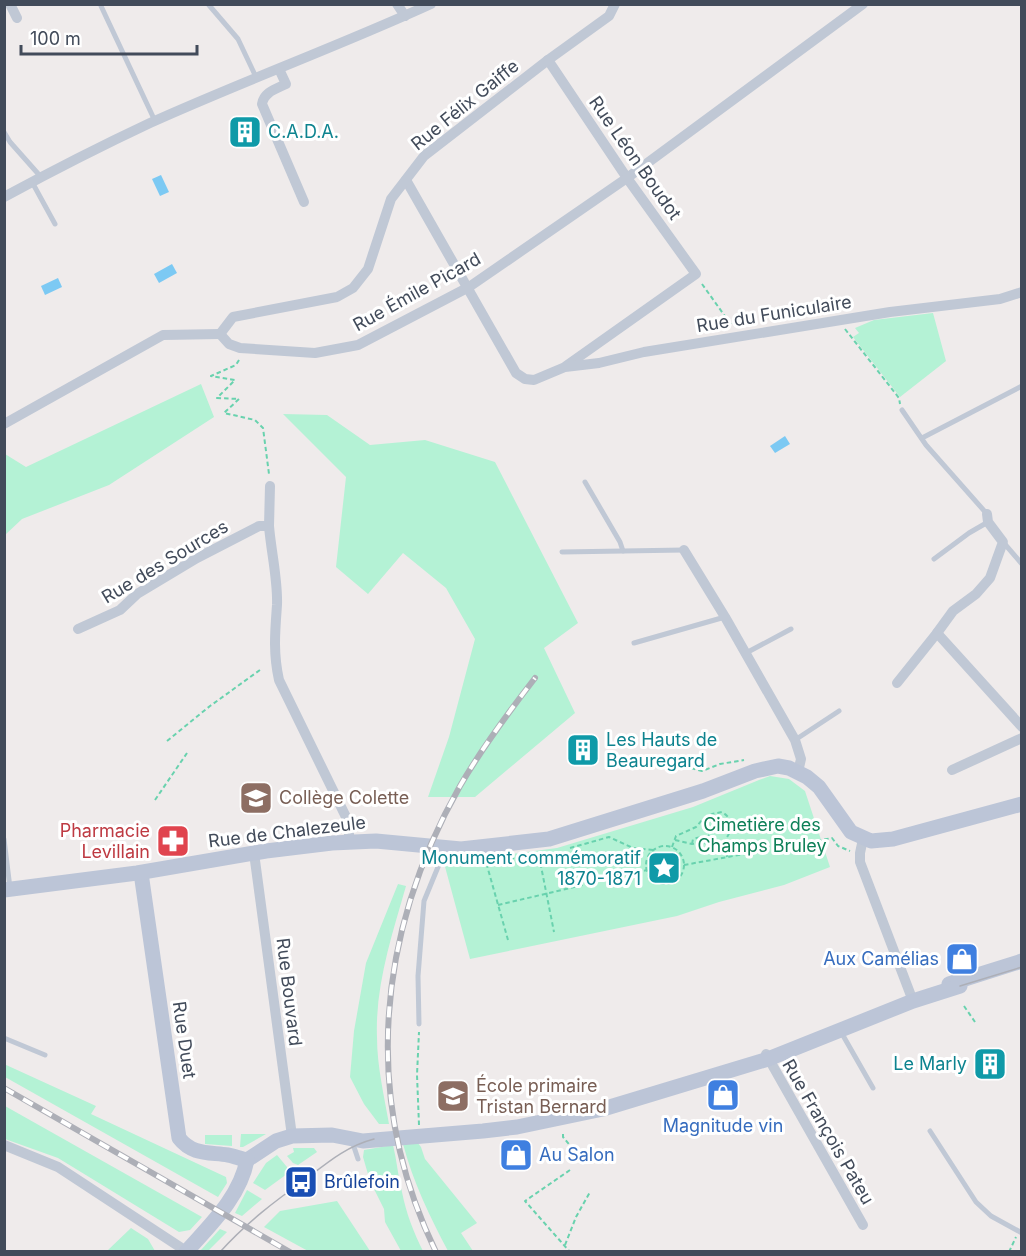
<svg xmlns="http://www.w3.org/2000/svg" width="1026" height="1256" font-family="Inter,sans-serif">
	<style>
		.green { fill: #b4f2d5 }
		.water { fill: #7cc9f3 }
		.lines { fill: none; stroke-linecap: round; stroke-linejoin: round }
		.path { stroke: #69d2ae; stroke-width: 2; stroke-dasharray: 4.5 3; stroke-linecap: butt }
		.lane { stroke: #c0c8d5; stroke-width: 5 }
		.street { stroke: #c0c8d5; stroke-width: 10 }
		.secondary { stroke: #bcc5d7; stroke-width: 15 }
		.tram { stroke: #adafb7; stroke-width: 1.5 }
		.rail-casing { stroke: #adafb7; stroke-width: 6 }
		.rail { stroke: #fff; stroke-width: 4; stroke-dasharray: 11; stroke-linecap: butt }
		.labels { text-anchor: middle; stroke-width: 6; stroke-linejoin: round; paint-order: stroke }
		.street-label { font-size: 18px; fill: #424b5a; stroke: #fff }
		.culture-label { font-size: 18px; fill: #0d838f; stroke: #fff; text-anchor: start }
		.education-label { font-size: 18px; fill: #785e54; stroke: #fff; text-anchor: start }
		.park-label { font-size: 18px; fill: #0e8058; stroke: #fff }
		.health-label { font-size: 18px; fill: #be3a42; stroke: #fff; text-anchor: end }
		.shop-label { font-size: 18px; fill: #366cbe; stroke: #fff; text-anchor: end }
		.transit-label { font-size: 18px; fill: #164399; stroke: #fff; text-anchor: start }
	</style>
	<rect width="100%" height="100%" fill="#efebeb"/>
	<g class="green">
		<polygon points="933,313 946,361 900,397 853,337 859,333 855,328 874,320"/>
		<polygon points="201,384 214,417 109,485 22,519 5,535 5,454 26,467"/>
		<polygon points="283,414 327,415 370,445 425,440 495,462 578,623 544,648 575,713 475,797 428,797 449,737 475,639 446,588 403,553 368,594 336,567 346,477"/>
		<polygon points="770,776 789,779 805,791 830,867 784,885 719,902 677,916 470,959 444,863 557,848 693,807 759,780"/>
		<path d="M398,884L406,886C392,935 375,986 377,1037C377,1066 384,1095 389,1124H379L364,1104L350,1077L354,1031L366,963Z"/>
		<polygon points="4,1064 96,1106 91,1114 226,1177 227,1183 218,1197 5,1077"/>
		<polygon points="5,1106 202,1217 190,1230 179,1232 58,1158 5,1139"/>
		<polygon points="241,1134 266,1134 243,1147 240,1147"/>
		<polygon points="205,1135 232,1135 232,1146 205,1144"/>
		<path d="M417,1142L421,1147L425,1159L477,1223L461,1233L473,1251H448C430,1217 413,1182 403,1144Z"/>
		<path d="M393,1145C397,1161 398,1177 402,1192C406,1213 414,1233 423,1251H401L385,1222L384,1209L370,1181L363,1157L364,1150Z"/>
		<polygon points="293,1148 314,1148 317,1152 298,1165 293,1163 287,1156 294,1152"/>
		<polygon points="277,1155 287,1167 287,1174 265,1190 253,1183 266,1163"/>
		<polygon points="247,1190 262,1199 242,1216 235,1213"/>
		<polygon points="337,1201 370,1251 308,1251 264,1227 280,1211"/>
		<polygon points="131,1228 148,1239 155,1251 107,1251"/>
		<polygon points="220,1229 227,1232 208,1251 200,1251"/>
	</g>
	<g class="water">
		<polygon points="161,175 169,192 160,196 152,179"/>
		<polygon points="172,264 177,273 159,283 154,274"/>
		<polygon points="58,278 62,287 45,295 41,286"/>
		<polygon points="785,436 790,444 775,453 770,446"/>
	</g>
	<g class="lines">
		<g class="path">
			<polyline points="702,284 732,326"/>
			<polyline points="845,329 899,398 900,404"/>
			<polyline points="239,360 236,365 211,376 235,380 217,398 239,399 224,413 255,420 263,428 269,474"/>
			<polyline points="167,741 210,706 260,670"/>
			<polyline points="691,768 702,771 720,764 744,760"/>
			<polyline points="155,800 187,753"/>
			<polyline points="719,826 730,830"/>
			<polyline points="706,838 719,826 718,814"/>
			<polyline points="675,840 692,844 724,842"/>
			<path d="M692,844L693,839C702,836 705,837 712,843"/>
			<circle cx="665" cy="865" r="19"/>
			<path d="M672,847L676,836L696,827L703,819L712,814L722,812C736,821 732,830 724,842L727,857"/>
			<polyline points="570,848 609,837 633,848 653,850"/>
			<polyline points="539,856 554,932"/>
			<polyline points="684,865 832,838 838,846 850,851"/>
			<polyline points="498,905 647,870"/>
			<polyline points="508,940 486,862 541,854"/>
			<polyline points="964,1006 975,1022"/>
			<polyline points="419,1125 417,1075 419,1032"/>
			<polyline points="563,1134 563,1137 572,1148 569,1150"/>
			<polyline points="569,1154 575,1162"/>
			<polyline points="570,1170 525,1201 570,1252"/>
			<polyline points="565,1245 576,1217 590,1192"/>
			<polyline points="1009,1252 1016,1237"/>
		</g>
		<g class="lane">
			<polyline points="102,4 101,6 155,121"/>
			<polyline points="208,4 238,39 256,77"/>
			<polyline points="4,132 10,142 41,177"/>
			<polyline points="32,182 55,224"/>
			<polyline points="902,410 926,445 987,514"/>
			<polyline points="922,438 1022,386"/>
			<polyline points="585,482 620,542 623,551 684,550"/>
			<polyline points="1003,542 1022,564"/>
			<polyline points="562,552 623,551"/>
			<polyline points="934,559 969,533 988,522"/>
			<polyline points="634,643 725,617"/>
			<polyline points="746,653 791,629"/>
			<polyline points="795,740 839,711"/>
			<polyline points="4,839 10,888"/>
			<polyline points="419,1024 418,976 424,901 445,850"/>
			<polyline points="841,1032 873,1088"/>
			<polyline points="4,1038 45,1055"/>
			<polyline points="930,1131 976,1202 991,1216 1022,1233"/>
			<polyline points="352,1141 358,1159"/>
		</g>
		<g class="street">
			<polyline points="10,4 17,18"/>
			<polyline points="397,4 405,16"/>
			<polyline points="548,60 627,178 696,274 566,366"/>
			<path d="M279,69L286,84C276,89 264,92 262,104L304,202"/>
			<polyline points="406,180 516,373 525,379 534,380 565,367 599,363 644,352 890,312 1000,299 1022,292"/>
			<path d="M4,197C52,171 101,146 150,123C243,81 339,46 431,4"/>
			<polyline points="220,334 229,344 240,348 315,353 358,345 469,287 627,178 863,4"/>
			<polyline points="220,334 233,317 337,297 353,288 368,269 391,199 424,156 548,60 609,16 615,4"/>
			<polyline points="4,424 163,335 220,334"/>
			<polyline points="269,526 270,486"/>
			<polyline points="684,550 725,617 795,740 801,759 798,772"/>
			<path d="M78,629L120,610L137,594L197,558L259,526H269C271,551 278,580 277,605C275,632 273,653 279,680L347,819L350,842"/>
			<polyline points="937,633 953,611 976,594 990,578 1003,542 988,522 987,514"/>
			<polyline points="897,683 937,633 1022,727"/>
			<polyline points="952,770 1022,738"/>
			<polyline points="863,839 860,853 860,862 913,1001"/>
			<polyline points="254,853 292,1136"/>
			<polyline points="766,1054 863,1225"/>
			<polyline points="4,1145 58,1167 186,1251"/>
		</g>
		<g class="secondary">
			<path d="M141,873L179,1138C192,1155 209,1152 228,1155C234,1156 241,1159 247,1160"/>
			<polyline points="4,890 137,873 266,851 332,843 376,841 461,849 549,839 703,791 755,771 778,766 789,768 807,777 819,787 851,832 871,841 893,839 1022,804"/>
			<polyline points="949,984 1022,961"/>
			<polyline points="247,1160 276,1141 292,1136 332,1135 363,1141 483,1131 517,1127 603,1109 768,1059 913,1001 960,986 958,981"/>
			<path d="M186,1252C210,1225 240,1197 247,1160"/>
		</g>
		<g class="tram">
			<polyline points="960,986 1022,967"/>
			<path d="M220,1252C246,1223 275,1201 306,1179C328,1162 347,1146 374,1139"/>
		</g>
		<g class="rail-casing">
			<g id="rail">
				<polyline points="4,1088 290,1252"/>
				<path d="M436,1252C361,1098 377,933 460,786C482,748 508,713 535,678"/>
			</g>
		</g>
		<use href="#rail" class="rail"/>
	</g>
	<defs>
		<g id="building-square" transform="scale(1.725)"><rect x="-9" y="-9" width="18" height="18" rx="4" fill="#0f9aa8" stroke="#fff"/><path d="M-4-6H4V6H1V3H-1V6H-4ZM-2.5-4.3h1.7v1.8h-1.7ZM.8-4.3h1.7v1.8H.8ZM-2.5-1h1.7V.8h-1.7ZM.8-1h1.7V.8H.8Z" fill="#fff"/></g>
		<g id="school-square" transform="scale(1.725)"><rect x="-9" y="-9" width="18" height="18" rx="4" fill="#8d6e63" stroke="#fff"/><path d="M0-5L7-2L0 1L-7-2ZM-4 1L0 2.5L4 1V4Q0 6-4 4Z" fill="#fff"/></g>
		<g id="pharmacy-square" transform="scale(1.725)"><rect x="-9" y="-9" width="18" height="18" rx="4" fill="#e0444e" stroke="#fff"/><path d="M-2-6h4v4h4v4h-4v4h-4v-4h-4v-4h4Z" fill="#fff"/></g>
		<g id="sight-square" transform="scale(1.725)"><rect x="-9" y="-9" width="18" height="18" rx="4" fill="#0f9aa8" stroke="#fff"/><path d="M0-6L1.8-2.2L6-1.7L2.9 1.2L3.7 5.4L0 3.3L-3.7 5.4L-2.9 1.2L-6-1.7L-1.8-2.2Z" fill="#fff"/></g>
		<g id="shop-square" transform="scale(1.725)"><rect x="-9" y="-9" width="18" height="18" rx="4" fill="#3f7fe0" stroke="#fff"/><path d="M-5-2.5h2.3a2.7 3.5 0 0 1 5.4 0H5L5.5 6h-11ZM-1.5-2.5h3a1.5 2.3 0 0 0-3 0Z" fill="#fff"/></g>
		<g id="bus-square" transform="scale(1.725)"><rect x="-9" y="-9" width="18" height="18" rx="4" fill="#1a4fb4" stroke="#fff"/><path d="M-5-6H5V4H4V6H2V4H-2V6H-4V4H-5ZM-3.5-4V0h7V-4ZM-3.5 1.2v1.5H-2V1.2ZM2 1.2v1.5H3.5V1.2Z" fill="#fff"/></g>
	</defs>
	<g fill-rule="evenodd">
		<use href="#building-square" x="245" y="132"/>
		<use href="#building-square" x="583" y="750"/>
		<use href="#school-square" x="256" y="798"/>
		<use href="#pharmacy-square" x="173" y="841"/>
		<use href="#sight-square" x="664" y="868"/>
		<use href="#shop-square" x="962" y="959"/>
		<use href="#building-square" x="990" y="1064"/>
		<use href="#shop-square" x="723" y="1095"/>
		<use href="#school-square" x="453" y="1096"/>
		<use href="#shop-square" x="516" y="1155"/>
		<use href="#bus-square" x="301" y="1182"/>
	</g>
	<g class="labels">
		<g class="street-label">
			<text transform="translate(465 105) rotate(-39)" y="6">Rue Félix Gaiffe</text>
			<text transform="translate(635 158) rotate(55)" y="6">Rue Léon Boudot</text>
			<text transform="translate(417 292) rotate(-29)" y="6">Rue Émile Picard</text>
			<text transform="translate(774 314) rotate(-9)" y="6">Rue du Funiculaire</text>
			<text transform="translate(165 562) rotate(-31)" y="6">Rue des Sources</text>
			<text transform="translate(287 832) rotate(-7)" y="6">Rue de Chalezeule</text>
			<text transform="translate(289 992) rotate(83)" y="6">Rue Bouvard</text>
			<text transform="translate(184 1040) rotate(82)" y="6">Rue Duet</text>
			<text transform="translate(828 1132) rotate(60)" y="6">Rue François Pateu</text>
		</g>
		<g class="culture-label">
			<text x="268" y="138">C.A.D.A.</text>
			<text x="606" y="746">Les Hauts de<tspan x="606" dy="21">Beauregard</tspan></text>
			<text x="641" y="864" text-anchor="end">Monument commémoratif<tspan x="641" dy="21">1870-1871</tspan></text>
			<text x="967" y="1070" text-anchor="end">Le Marly</text>
		</g>
		<g class="education-label">
			<text x="279" y="804">Collège Colette</text>
			<text x="476" y="1092">École primaire<tspan x="476" dy="21">Tristan Bernard</tspan></text>
		</g>
		<g class="park-label">
			<text x="762" y="831">Cimetière des<tspan x="762" dy="21">Champs Bruley</tspan></text>
		</g>
		<g class="health-label">
			<text x="150" y="837">Pharmacie<tspan x="150" dy="21">Levillain</tspan></text>
		</g>
		<g class="shop-label">
			<text x="939" y="965">Aux Camélias</text>
			<text x="723" y="1132" text-anchor="middle">Magnitude vin</text>
			<text x="539" y="1161" text-anchor="start">Au Salon</text>
		</g>
		<g class="transit-label">
			<text x="324" y="1188">Brûlefoin</text>
		</g>
	</g>
	<rect width="1026" height="1256" fill="none" stroke="#424b5a" stroke-width="12"/>
	<path d="M21 45v9h176v-9" fill="none" stroke="#424b5a" stroke-width="3"/>
	<text x="30" y="45" font-size="18" fill="#424b5a" stroke="#ffffff" stroke-width="4.5" paint-order="stroke">100 m</text>
</svg>
